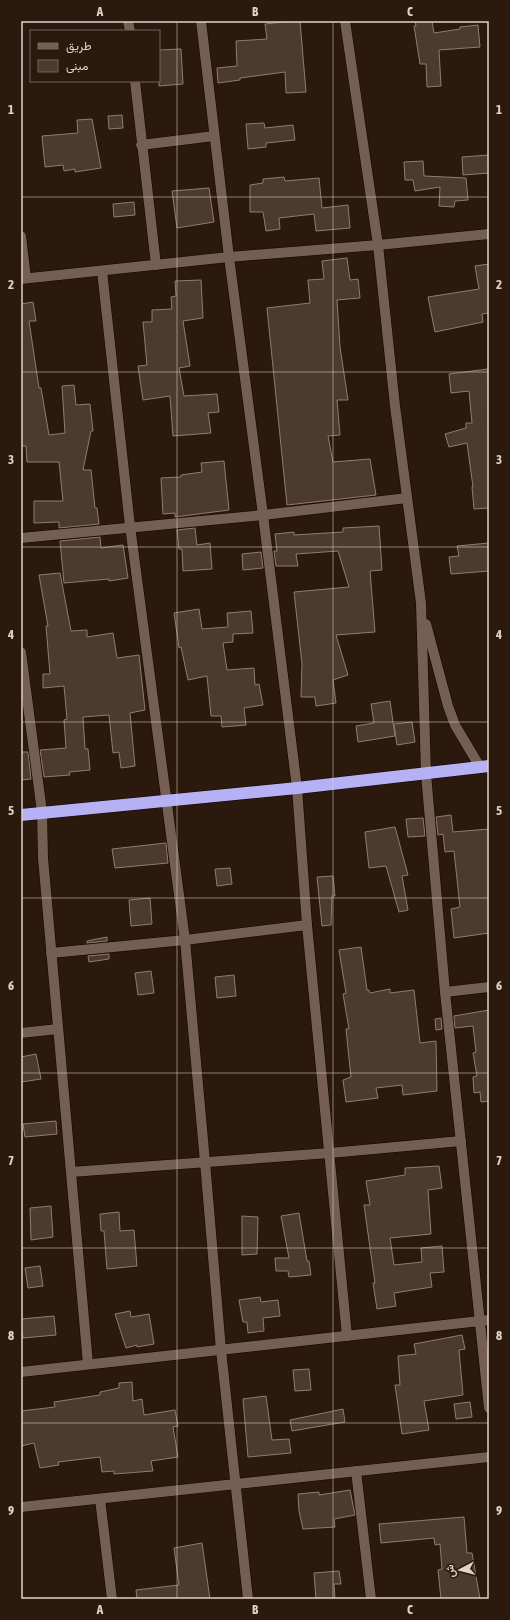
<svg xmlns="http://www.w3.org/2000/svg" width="510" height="1620" font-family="'Asap Condensed',Vazirmatn,sans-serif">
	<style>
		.building { fill: #4c3b2c; stroke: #917c6c }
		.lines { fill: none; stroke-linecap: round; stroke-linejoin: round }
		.minor-casing { stroke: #120400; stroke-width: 11 }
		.highway-casing { stroke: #120400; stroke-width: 13 }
		.minor { stroke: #755f52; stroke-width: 10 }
		.highway { stroke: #b6b1f4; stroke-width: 12 }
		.grid { fill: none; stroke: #ded2cb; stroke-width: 1; stroke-opacity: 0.55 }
		.neatline { fill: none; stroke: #ded2cb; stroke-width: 1.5 }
		.grid-label { font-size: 13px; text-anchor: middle; font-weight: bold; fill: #ded2cb }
	</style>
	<rect width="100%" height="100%" fill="#2b190e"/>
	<g class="building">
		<polygon points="293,21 300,21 306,92 286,93 285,72 240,78 240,80 218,83 217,68 237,66 236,41 267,39 265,24"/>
		<polygon points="415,21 432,21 434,33 460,29 460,27 478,25 480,47 439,50 441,86 427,87 426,64 420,64 414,26 416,26"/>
		<polygon points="181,49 183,84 159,86 159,50"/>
		<polygon points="122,115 123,128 109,129 108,116"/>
		<polygon points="92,119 101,168 75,172 75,169 64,171 63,165 45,167 42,136 78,133 77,120"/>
		<polygon points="264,123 265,128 293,125 295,140 266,143 266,147 248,149 246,124"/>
		<polygon points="489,155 489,173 463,175 462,157"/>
		<polygon points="423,161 424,176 466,178 468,200 455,201 454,207 439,206 440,187 415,191 413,180 405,180 404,162"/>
		<polygon points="284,177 285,181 319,178 322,208 348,205 350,228 316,231 314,214 279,218 280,229 266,231 263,212 250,212 250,185 263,183 263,179"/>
		<polygon points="209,188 214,222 177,228 172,191"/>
		<polygon points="134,202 135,215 114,217 113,204"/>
		<polygon points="347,258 350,280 358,279 360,298 337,300 340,347 348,400 337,400 340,435 328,436 333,462 370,459 376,495 287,505 267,308 310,303 308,280 324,279 322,261"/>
		<polygon points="489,264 489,313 482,314 483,322 435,332 428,297 479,289 475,266"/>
		<polygon points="201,280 203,318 183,321 190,366 179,368 184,396 217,394 219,412 208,413 211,433 173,436 170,396 143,400 138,366 147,365 143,322 152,322 152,310 172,309 171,297 176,296 175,281"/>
		<polygon points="33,302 36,321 29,321 39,388 41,388 49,435 65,433 62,386 74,385 76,405 90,404 93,431 91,431 83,470 91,470 95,508 97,508 99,524 59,528 59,522 34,523 34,501 63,501 59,462 27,462 26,446 21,446 21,304"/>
		<polygon points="488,369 489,508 474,509 472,487 473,487 467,443 449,447 445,434 466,428 466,423 472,423 469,391 451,393 449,374"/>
		<polygon points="224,461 229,510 175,517 175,513 163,514 161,478 181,477 181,475 202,472 201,463"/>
		<polygon points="379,526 382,570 370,571 375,632 336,635 348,675 333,680 336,703 316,706 315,697 301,697 302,664 294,592 349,587 338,551 296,554 298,566 276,566 274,551 277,551 275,534 294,532 294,535 343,532 343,528"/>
		<polygon points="195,528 197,545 210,543 212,569 183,571 182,549 179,549 177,530"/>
		<polygon points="100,537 101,548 123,545 128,578 109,581 109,579 64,583 60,541"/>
		<polygon points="489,543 489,571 451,574 449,557 459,556 457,546"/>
		<polygon points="261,552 263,568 243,570 242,554"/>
		<polygon points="60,573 71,631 87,630 87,637 113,633 117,658 139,655 145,710 130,713 135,766 121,768 119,752 113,753 109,715 83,717 85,749 88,749 90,770 69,772 70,775 44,777 40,750 66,748 64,720 67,719 64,686 43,688 43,674 50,674 46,626 48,626 39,575"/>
		<polygon points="199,609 202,629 228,627 227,613 251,611 253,633 233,634 233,642 223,643 227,670 254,668 255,685 259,684 263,705 244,708 246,725 222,727 221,716 211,716 207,676 188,680 181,647 179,648 174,613"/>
		<polygon points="390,701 395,736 358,742 356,726 374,723 371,704"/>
		<polygon points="412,722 415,742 397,745 394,724"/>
		<polygon points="21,752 28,752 31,779 21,780"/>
		<polygon points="451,815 453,832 489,829 489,933 454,938 451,909 460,907 454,851 445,852 443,834 438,835 436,817"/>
		<polygon points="423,818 425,836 408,837 406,819"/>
		<polygon points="395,827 408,875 402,876 408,910 399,912 386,866 369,868 365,832"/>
		<polygon points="166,843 168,863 115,868 112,849"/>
		<polygon points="230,868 232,884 217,886 215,869"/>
		<polygon points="333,876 335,896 332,896 331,925 322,926 317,877"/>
		<polygon points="150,898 152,924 131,926 129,900"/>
		<polygon points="107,937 107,941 87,943 87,941"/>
		<polygon points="361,947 367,990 369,990 370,993 390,989 390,993 414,990 420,1043 436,1041 437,1091 403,1095 402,1085 376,1088 378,1098 346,1102 343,1080 351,1077 346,1029 349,1029 343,994 346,993 339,950"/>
		<polygon points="109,954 109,959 89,962 88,956"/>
		<polygon points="151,971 154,993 138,995 135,973"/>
		<polygon points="234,975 236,996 217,998 215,977"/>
		<polygon points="489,1010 489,1101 481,1102 480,1092 474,1093 473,1077 477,1076 473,1053 476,1052 473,1026 455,1028 454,1016"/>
		<polygon points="441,1018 442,1029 436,1030 435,1019"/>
		<polygon points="36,1054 41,1079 21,1082 21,1057"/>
		<polygon points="56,1121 57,1134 25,1137 23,1124"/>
		<polygon points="439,1166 442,1188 428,1190 431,1234 390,1238 394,1265 422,1262 421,1248 442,1246 444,1272 430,1273 432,1287 394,1293 396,1306 377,1309 373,1283 375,1283 364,1205 370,1205 366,1181 405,1175 405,1168"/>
		<polygon points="51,1206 53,1237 31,1240 30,1208"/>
		<polygon points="119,1212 120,1231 134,1230 137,1266 107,1269 104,1231 101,1231 100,1214"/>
		<polygon points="299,1213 307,1261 309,1261 311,1275 289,1277 288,1271 276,1271 275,1258 289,1258 281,1216"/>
		<polygon points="242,1216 258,1217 257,1254 242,1255"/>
		<polygon points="40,1266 43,1286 28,1288 25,1268"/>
		<polygon points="260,1297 261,1302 278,1300 280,1316 263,1318 264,1331 248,1333 247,1322 243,1322 239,1300"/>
		<polygon points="130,1311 131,1317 149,1314 154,1344 137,1347 137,1345 126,1348 115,1314"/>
		<polygon points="54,1316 56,1335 23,1338 21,1319"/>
		<polygon points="462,1335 465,1349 459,1350 463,1395 424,1401 429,1430 402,1434 395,1385 400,1385 398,1356 416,1354 414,1344"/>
		<polygon points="309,1369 311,1390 295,1391 293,1370"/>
		<polygon points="132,1382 133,1401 142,1399 144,1415 175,1410 178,1426 173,1427 178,1457 151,1461 153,1471 114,1474 114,1471 102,1472 100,1457 58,1462 59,1465 40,1468 34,1443 21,1446 21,1411 55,1407 54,1402 100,1395 100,1392 119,1388 119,1383"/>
		<polygon points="266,1396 272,1440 289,1439 291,1453 248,1457 243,1399"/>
		<polygon points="470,1402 472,1417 456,1419 454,1404"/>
		<polygon points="343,1409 345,1422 292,1431 290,1420"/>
		<polygon points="350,1490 355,1515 334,1519 335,1527 303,1529 299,1511 298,1494 319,1492 319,1495"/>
		<polygon points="464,1517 467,1553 472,1553 480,1599 441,1599 438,1570 442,1569 440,1544 435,1545 434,1538 381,1543 379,1524"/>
		<polygon points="202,1543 210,1599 137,1599 136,1590 179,1585 174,1548"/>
		<polygon points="339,1571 341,1584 334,1584 335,1599 316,1599 314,1573"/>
	</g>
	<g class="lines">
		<g class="minor-casing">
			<g id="minor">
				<polyline points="128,21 130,31"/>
				<polyline points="201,21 229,257 263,515 297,788 307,925"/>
				<polyline points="345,21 378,245 395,406 421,603 426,774 445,992 489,1408"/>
				<polyline points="135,81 156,265"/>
				<polyline points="141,145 214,136"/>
				<polyline points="21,236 26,278"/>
				<polyline points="102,271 130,526 185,940 205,1162 221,1350 248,1599"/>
				<polyline points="21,279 229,257 378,245 489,234"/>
				<polyline points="21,538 263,515 407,498"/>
				<polyline points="426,624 448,706 455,725 480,767"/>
				<polyline points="21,652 42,812 43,858 88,1364"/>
				<polyline points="51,953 185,940 307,925 347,1336"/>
				<polyline points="445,992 489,987"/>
				<polyline points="21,1033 58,1029"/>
				<polyline points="71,1172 330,1153 461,1141"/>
				<polyline points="21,1372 489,1320"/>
				<polyline points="356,1471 371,1599"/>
				<polyline points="100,1499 112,1599"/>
				<polyline points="21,1507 489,1457"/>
			</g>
		</g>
		<g class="highway-casing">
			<polyline id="highway" points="21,815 297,788 489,766"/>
		</g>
		<use href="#minor" class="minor"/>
		<use href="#highway" class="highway"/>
	</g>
	<path class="grid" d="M177,21V1599M333,21V1599M21,197H489M21,372H489M21,547H489M21,722H489M21,898H489M21,1073H489M21,1248H489M21,1423H489"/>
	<rect width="510" height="1620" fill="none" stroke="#2b190e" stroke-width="44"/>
	<rect x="30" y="30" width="130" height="52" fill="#2b190e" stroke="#73635a"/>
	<rect x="38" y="43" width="20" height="6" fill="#755f52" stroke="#73635a"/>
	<text x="66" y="50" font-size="12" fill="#ded2cb">طريق</text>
	<rect x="38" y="60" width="20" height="12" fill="#4c3b2c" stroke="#73635a"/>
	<text x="66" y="70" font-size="12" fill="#ded2cb">مبنى</text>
	<g transform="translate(460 1570) rotate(263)" stroke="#2b190e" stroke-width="3" paint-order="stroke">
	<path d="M0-3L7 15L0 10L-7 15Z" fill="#ded2cb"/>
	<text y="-6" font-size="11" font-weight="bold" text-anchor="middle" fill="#ded2cb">ش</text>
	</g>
	<rect x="22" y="22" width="466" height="1576" class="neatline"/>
	<g class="grid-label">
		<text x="100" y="16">A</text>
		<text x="255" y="16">B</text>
		<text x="410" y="16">C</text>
		<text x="11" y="114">1</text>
		<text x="499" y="114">1</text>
		<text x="11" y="289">2</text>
		<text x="499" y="289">2</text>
		<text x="11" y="464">3</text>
		<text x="499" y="464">3</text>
		<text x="11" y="639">4</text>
		<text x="499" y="639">4</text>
		<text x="11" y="815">5</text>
		<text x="499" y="815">5</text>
		<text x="11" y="990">6</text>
		<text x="499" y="990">6</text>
		<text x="11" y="1165">7</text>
		<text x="499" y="1165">7</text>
		<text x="11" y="1340">8</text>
		<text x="499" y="1340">8</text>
		<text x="11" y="1515">9</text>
		<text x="499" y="1515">9</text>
		<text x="100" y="1614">A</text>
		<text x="255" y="1614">B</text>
		<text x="410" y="1614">C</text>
	</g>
</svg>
